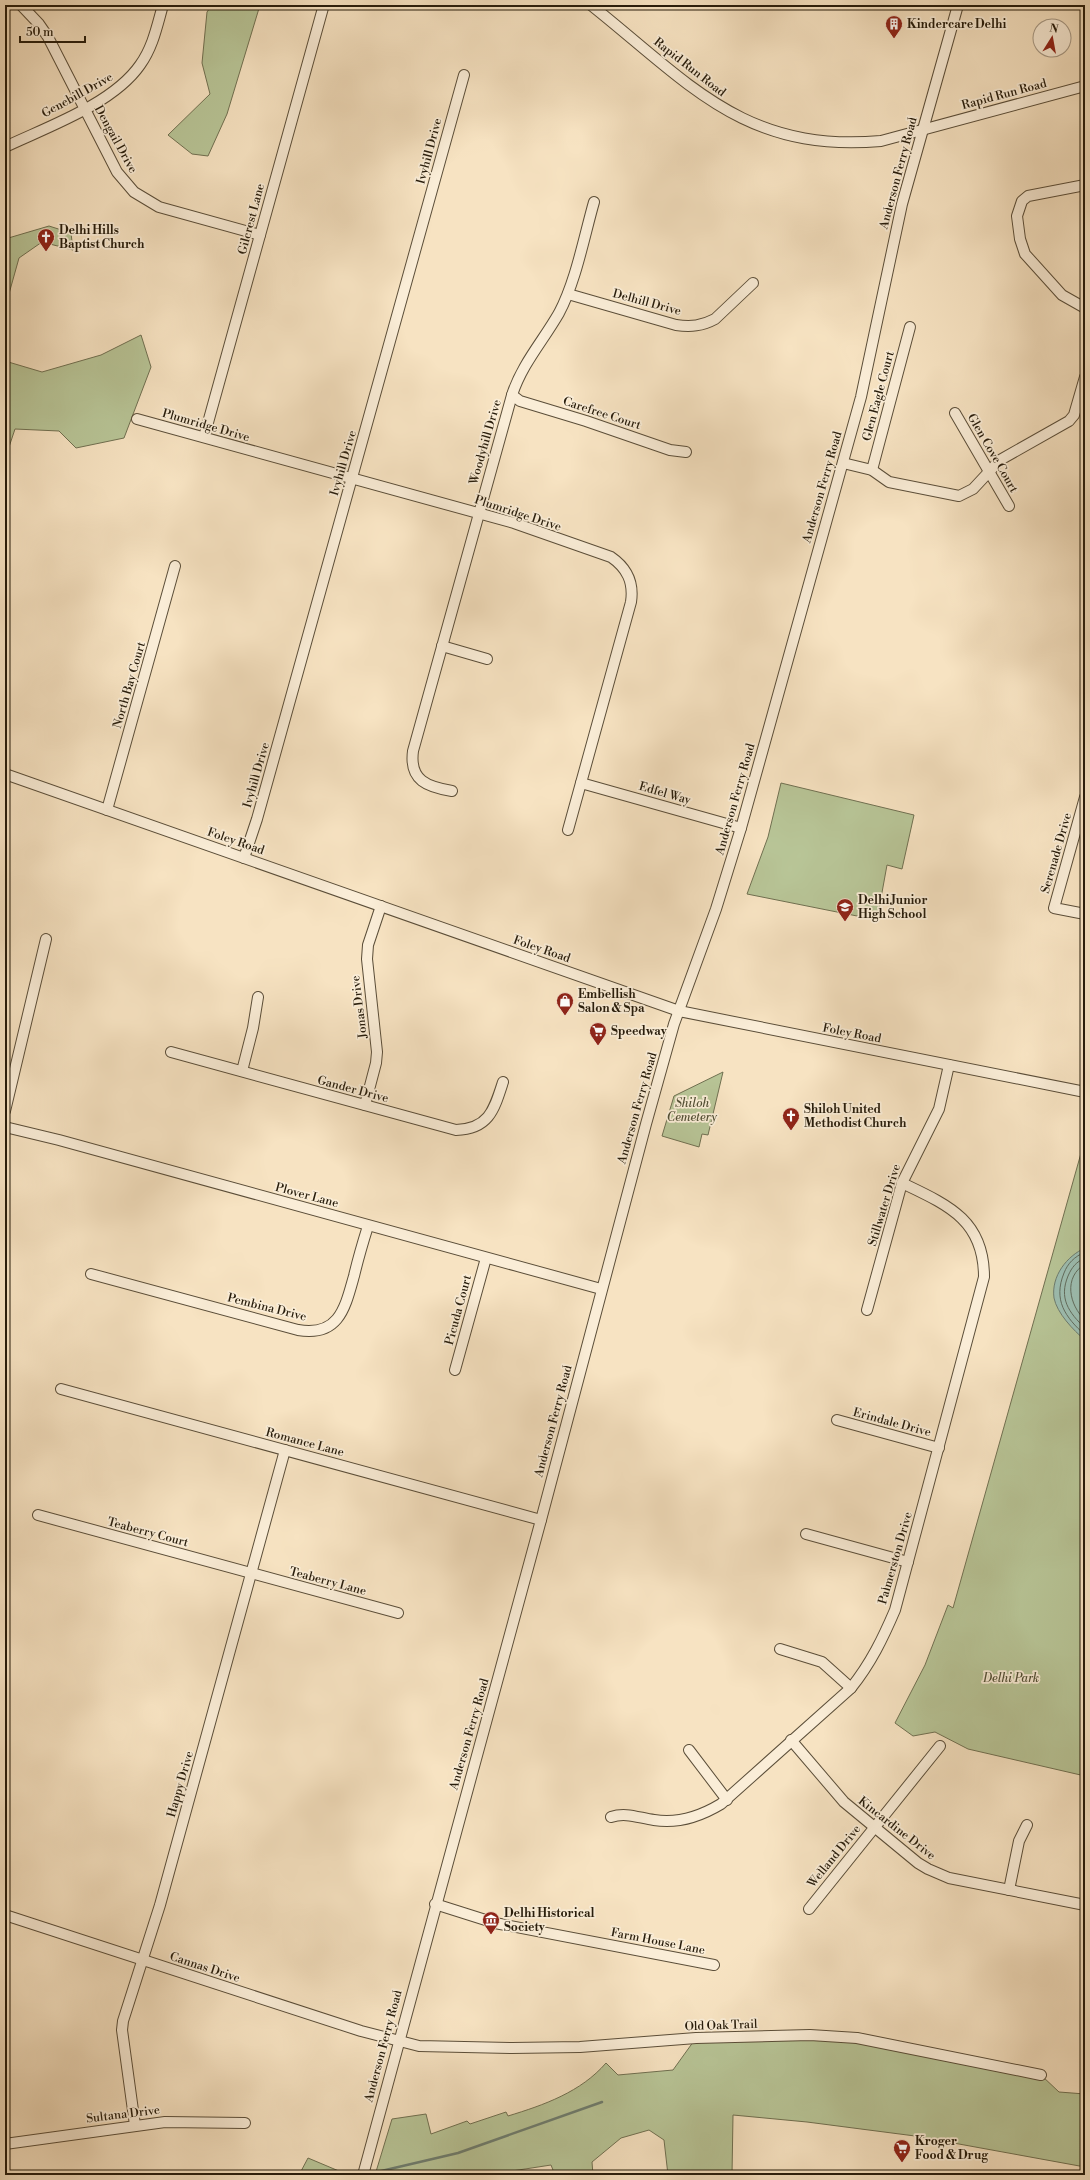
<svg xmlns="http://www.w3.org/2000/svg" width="1090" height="2180" font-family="'Libre Bodoni',serif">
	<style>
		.green { fill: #b8c597; stroke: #707051 }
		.water { fill: #9dbeb1; stroke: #6e7d6f }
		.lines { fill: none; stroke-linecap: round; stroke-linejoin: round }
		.shore { stroke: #626d5e; stroke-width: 1 }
		.stream { stroke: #6e7d6f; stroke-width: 2.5 }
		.minor-casing { stroke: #5b4e39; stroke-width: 12 }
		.minor { stroke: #faedd7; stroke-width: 10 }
		.labels { text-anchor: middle; stroke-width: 3.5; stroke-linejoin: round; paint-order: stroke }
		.poi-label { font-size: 12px; font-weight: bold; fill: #271c0b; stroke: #faedd7; text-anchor: start }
		.street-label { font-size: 12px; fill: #271c0b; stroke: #faedd7 }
		.park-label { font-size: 12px; font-style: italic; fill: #524f35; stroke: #faedd7 }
	</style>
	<rect width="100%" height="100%" fill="#f7e3c2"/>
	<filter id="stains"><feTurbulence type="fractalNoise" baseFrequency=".005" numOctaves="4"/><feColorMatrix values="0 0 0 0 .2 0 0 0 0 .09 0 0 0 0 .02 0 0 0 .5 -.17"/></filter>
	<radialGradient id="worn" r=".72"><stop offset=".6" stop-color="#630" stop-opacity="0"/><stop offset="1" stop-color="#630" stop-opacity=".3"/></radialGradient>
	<g class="green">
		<polygon points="212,5 260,5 227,114 208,156 192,154 168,135 210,94 202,63 207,12"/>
		<polygon points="49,226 71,233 73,250 42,242 19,258 5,308 5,239"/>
		<polygon points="141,335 151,367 124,438 76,448 59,431 15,429 5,459 5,361 42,372 101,355"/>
		<polygon points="781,783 914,815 902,869 887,865 877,920 747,894 768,837"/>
		<polygon points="723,1072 708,1135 702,1134 699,1147 662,1136 674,1096"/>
		<polygon points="1085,1139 1085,1776 968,1749 935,1732 913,1736 895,1723 925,1665 948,1605 953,1608"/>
		<path d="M810,2035L1041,2075L1059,2092L1085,2094V2167L915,2136L807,2122L733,2115L732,2175H668L664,2140L649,2130L621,2138L592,2162L593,2175H555L551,2165L486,2175H375L392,2119L426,2114L431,2134L467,2121L470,2124L506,2112L508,2116C544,2105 581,2092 606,2063L618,2075L673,2070L696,2038Z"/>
		<polygon points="308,2158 346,2174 346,2175 299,2175"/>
	</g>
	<path class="water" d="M1085,1248V1340C1073,1330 1057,1313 1054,1298C1051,1276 1067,1256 1085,1248Z"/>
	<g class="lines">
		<g class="shore">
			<path d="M1085,1252C1074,1257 1068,1263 1064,1273C1053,1300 1065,1317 1085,1335"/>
			<path d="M1085,1258C1076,1262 1072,1267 1068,1276C1059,1298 1068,1312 1085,1328"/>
			<path d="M1085,1264C1063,1277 1069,1305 1085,1320"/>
		</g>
		<polyline class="stream" points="377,2172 458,2153 602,2102"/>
		<g class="minor-casing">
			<g id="minor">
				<polyline points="21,5 39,24 48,37 117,172 134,192 159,207 260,235"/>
				<path d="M591,5C689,83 744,153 881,141L1085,86"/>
				<path d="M5,147C47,127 113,104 140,65C153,47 157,26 163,5"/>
				<polyline points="1085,185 1028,196 1022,201 1017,216 1020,239 1025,254 1062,295 1085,308"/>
				<path d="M568,294L676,325C691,327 702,326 715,319L753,283"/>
				<polyline points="512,395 520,401 586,421 670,450 686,452"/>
				<polyline points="955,413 1009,506"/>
				<path d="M137,419L514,523L611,557C627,568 634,582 631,602L568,830"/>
				<polyline points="204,437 323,8"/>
				<polyline points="843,463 872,470 889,482 959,496 973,489 1000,460 1069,421 1074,415 1085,377"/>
				<polyline points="872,470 910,327"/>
				<polyline points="442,646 487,659"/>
				<polyline points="5,774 679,1011 1085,1092"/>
				<polyline points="581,783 741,828"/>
				<path d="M452,791C428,787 409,781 413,751L512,395C522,364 543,341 559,313C576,281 584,237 594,202"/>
				<polyline points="1085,797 1054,908 1085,914"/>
				<polyline points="107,810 175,566"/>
				<polyline points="244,858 257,819 464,75"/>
				<path d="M171,1052L456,1130C489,1129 494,1110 503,1082"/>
				<polyline points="242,1071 253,1028 258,997"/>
				<polyline points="365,1105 376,1063 377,1052 367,959 368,945 381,906"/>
				<polyline points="5,1111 46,939"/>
				<polyline points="5,1127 59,1140 601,1289"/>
				<path d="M91,1274L298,1330C339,1337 345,1308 354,1276C358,1259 363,1242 368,1226"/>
				<polyline points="867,1310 902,1183 939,1109 949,1065"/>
				<polyline points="455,1370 486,1258"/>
				<polyline points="61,1389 541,1520"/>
				<polyline points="837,1420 939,1448"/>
				<polyline points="38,1515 398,1613"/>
				<polyline points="806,1534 908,1562"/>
				<polyline points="780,1649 822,1662 851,1688"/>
				<polyline points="791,1740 844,1802 918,1863 928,1869 949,1878 1085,1905"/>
				<polyline points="689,1750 727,1800"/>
				<path d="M611,1817C626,1812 639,1818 654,1820C678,1824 701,1816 721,1804L851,1688C871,1663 883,1638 895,1610L984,1277C984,1220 948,1205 902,1183"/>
				<polyline points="1009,1890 1019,1841 1027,1825"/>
				<polyline points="435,1904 495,1923 714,1965"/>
				<polyline points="809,1909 940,1746"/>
				<polyline points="5,1915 361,2031 419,2046 512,2048 580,2047 696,2038 810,2035 857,2038 1041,2075"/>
				<polyline points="135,2125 122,2030 123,2021 160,1905 285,1450"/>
				<polyline points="5,2144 165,2122 245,2123"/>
				<polyline points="363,2175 541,1520 646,1124 674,1024 716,909 741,828 861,397 902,204 958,5"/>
			</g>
		</g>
		<use href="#minor" class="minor"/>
	</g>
	<defs>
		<g id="building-pin" transform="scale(0.9)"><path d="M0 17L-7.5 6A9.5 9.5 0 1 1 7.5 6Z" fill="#8f2418" stroke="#faedd7"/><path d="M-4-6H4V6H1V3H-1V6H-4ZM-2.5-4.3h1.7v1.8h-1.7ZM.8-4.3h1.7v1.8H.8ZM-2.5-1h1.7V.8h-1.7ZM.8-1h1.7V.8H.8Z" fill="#fff"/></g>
		<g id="church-pin" transform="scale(0.9)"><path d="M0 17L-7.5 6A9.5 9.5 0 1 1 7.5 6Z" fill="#8f2418" stroke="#faedd7"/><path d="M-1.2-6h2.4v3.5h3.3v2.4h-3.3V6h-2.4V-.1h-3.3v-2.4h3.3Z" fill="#fff"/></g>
		<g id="school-pin" transform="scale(0.9)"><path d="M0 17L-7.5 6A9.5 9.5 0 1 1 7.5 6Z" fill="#8f2418" stroke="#faedd7"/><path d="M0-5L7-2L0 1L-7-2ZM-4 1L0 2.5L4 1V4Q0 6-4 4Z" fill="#fff"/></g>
		<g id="shop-pin" transform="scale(0.9)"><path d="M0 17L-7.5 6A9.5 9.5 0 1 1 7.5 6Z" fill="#8f2418" stroke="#faedd7"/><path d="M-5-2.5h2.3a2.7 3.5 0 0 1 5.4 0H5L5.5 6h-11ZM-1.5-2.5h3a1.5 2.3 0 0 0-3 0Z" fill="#fff"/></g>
		<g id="supermarket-pin" transform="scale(0.9)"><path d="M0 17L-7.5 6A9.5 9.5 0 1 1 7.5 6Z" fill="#8f2418" stroke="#faedd7"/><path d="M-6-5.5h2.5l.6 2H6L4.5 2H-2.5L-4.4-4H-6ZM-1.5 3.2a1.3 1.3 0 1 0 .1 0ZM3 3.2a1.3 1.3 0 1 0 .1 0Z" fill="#fff"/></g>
		<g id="museum-pin" transform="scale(0.9)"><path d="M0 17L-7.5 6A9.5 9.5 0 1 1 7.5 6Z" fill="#8f2418" stroke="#faedd7"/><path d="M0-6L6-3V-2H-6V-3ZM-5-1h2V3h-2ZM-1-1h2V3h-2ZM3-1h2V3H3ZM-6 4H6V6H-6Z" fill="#fff"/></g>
	</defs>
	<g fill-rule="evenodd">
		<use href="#building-pin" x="894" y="24"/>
		<use href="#church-pin" x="46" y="237"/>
		<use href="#school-pin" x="845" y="907"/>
		<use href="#shop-pin" x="565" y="1001"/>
		<use href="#supermarket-pin" x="598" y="1031"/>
		<use href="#church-pin" x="791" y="1116"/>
		<use href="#museum-pin" x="491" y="1920"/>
		<use href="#supermarket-pin" x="902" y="2148"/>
	</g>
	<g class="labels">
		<g class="poi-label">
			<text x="907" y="28">Kindercare Delhi</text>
			<text x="59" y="234">Delhi Hills<tspan x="59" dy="14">Baptist Church</tspan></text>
			<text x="858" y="904">Delhi Junior<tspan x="858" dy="14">High School</tspan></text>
			<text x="578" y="998">Embellish<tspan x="578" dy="14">Salon &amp; Spa</tspan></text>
			<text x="611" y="1035">Speedway</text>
			<text x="804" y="1113">Shiloh United<tspan x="804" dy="14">Methodist Church</tspan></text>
			<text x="504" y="1917">Delhi Historical<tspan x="504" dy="14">Society</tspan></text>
			<text x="915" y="2145">Kroger<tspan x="915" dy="14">Food &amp; Drug</tspan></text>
		</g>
		<g class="street-label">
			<text transform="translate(690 67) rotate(38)" y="4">Rapid Run Road</text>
			<text transform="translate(1004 94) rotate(-15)" y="4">Rapid Run Road</text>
			<text transform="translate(77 95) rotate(-29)" y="4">Genebill Drive</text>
			<text transform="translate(116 139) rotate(61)" y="4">Dengail Drive</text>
			<text transform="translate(429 151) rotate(-75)" y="4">Ivyhill Drive</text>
			<text transform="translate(898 173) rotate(-75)" y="4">Anderson Ferry Road</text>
			<text transform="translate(251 219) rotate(-75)" y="4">Gilcrest Lane</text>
			<text transform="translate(647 302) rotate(15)" y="4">Delhill Drive</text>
			<text transform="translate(878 396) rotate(-75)" y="4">Glen Eagle Court</text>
			<text transform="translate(602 413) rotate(18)" y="4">Carefree Court</text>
			<text transform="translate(206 425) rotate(16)" y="4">Plumridge Drive</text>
			<text transform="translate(485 442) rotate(-74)" y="4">Woodyhill Drive</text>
			<text transform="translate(993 453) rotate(60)" y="4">Glen Cove Court</text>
			<text transform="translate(343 463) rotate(-74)" y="4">Ivyhill Drive</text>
			<text transform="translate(822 487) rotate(-74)" y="4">Anderson Ferry Road</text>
			<text transform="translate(518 513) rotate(18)" y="4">Plumridge Drive</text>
			<text transform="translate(129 685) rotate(-74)" y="4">North Bay Court</text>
			<text transform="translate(256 775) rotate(-74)" y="4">Ivyhill Drive</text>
			<text transform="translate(665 793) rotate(16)" y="4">Edfel Way</text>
			<text transform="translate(735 799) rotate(-74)" y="4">Anderson Ferry Road</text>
			<text transform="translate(236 841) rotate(19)" y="4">Foley Road</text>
			<text transform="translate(1056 853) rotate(-74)" y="4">Serenade Drive</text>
			<text transform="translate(542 949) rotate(19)" y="4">Foley Road</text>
			<text transform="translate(359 1007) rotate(-97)" y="4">Jonas Drive</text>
			<text transform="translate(852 1033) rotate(11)" y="4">Foley Road</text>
			<text transform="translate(353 1089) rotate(15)" y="4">Gander Drive</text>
			<text transform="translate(637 1108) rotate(-74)" y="4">Anderson Ferry Road</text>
			<text transform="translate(307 1195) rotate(15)" y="4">Plover Lane</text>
			<text transform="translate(884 1205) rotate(-73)" y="4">Stillwater Drive</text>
			<text transform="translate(267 1307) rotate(14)" y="4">Pembina Drive</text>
			<text transform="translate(458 1310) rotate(-75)" y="4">Picuda Court</text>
			<text transform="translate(553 1421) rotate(-75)" y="4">Anderson Ferry Road</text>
			<text transform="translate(892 1422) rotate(15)" y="4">Erindale Drive</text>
			<text transform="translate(305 1442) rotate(15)" y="4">Romance Lane</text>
			<text transform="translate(148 1532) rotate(15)" y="4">Teaberry Court</text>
			<text transform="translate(895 1558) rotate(-74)" y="4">Palmerston Drive</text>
			<text transform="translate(328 1581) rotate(15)" y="4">Teaberry Lane</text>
			<text transform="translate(469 1734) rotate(-74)" y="4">Anderson Ferry Road</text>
			<text transform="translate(180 1784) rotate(-74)" y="4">Happy Drive</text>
			<text transform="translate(897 1828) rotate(38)" y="4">Kincardine Drive</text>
			<text transform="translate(834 1856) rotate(-51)" y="4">Welland Drive</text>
			<text transform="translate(658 1941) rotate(11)" y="4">Farm House Lane</text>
			<text transform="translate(205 1967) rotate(18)" y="4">Cannas Drive</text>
			<text transform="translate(721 2025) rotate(-2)" y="4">Old Oak Trail</text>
			<text transform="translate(383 2046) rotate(-75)" y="4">Anderson Ferry Road</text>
			<text transform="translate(123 2114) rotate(-7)" y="4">Sultana Drive</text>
		</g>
		<g class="park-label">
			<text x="692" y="1107">Shiloh<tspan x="692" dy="14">Cemetery</tspan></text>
			<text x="1011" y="1682">Delhi Park</text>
		</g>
	</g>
	<rect width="1090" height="2180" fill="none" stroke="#f7e3c2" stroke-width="20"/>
	<rect x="6" y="6" width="1078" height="2168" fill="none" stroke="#271c0b" stroke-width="2"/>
	<rect x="10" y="10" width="1070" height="2160" fill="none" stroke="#271c0b"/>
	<g transform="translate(1052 38) rotate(11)"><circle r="19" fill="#faedd7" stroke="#a69985"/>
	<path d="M0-3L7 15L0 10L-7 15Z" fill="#8f2418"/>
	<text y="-6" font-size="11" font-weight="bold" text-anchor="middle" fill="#271c0b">N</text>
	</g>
	<path d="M20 36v6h65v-6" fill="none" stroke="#271c0b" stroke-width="2"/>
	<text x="26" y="36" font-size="12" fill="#271c0b" stroke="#faedd7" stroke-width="3" paint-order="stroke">50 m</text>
	<rect width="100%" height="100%" filter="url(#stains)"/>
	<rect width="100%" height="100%" fill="url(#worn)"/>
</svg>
